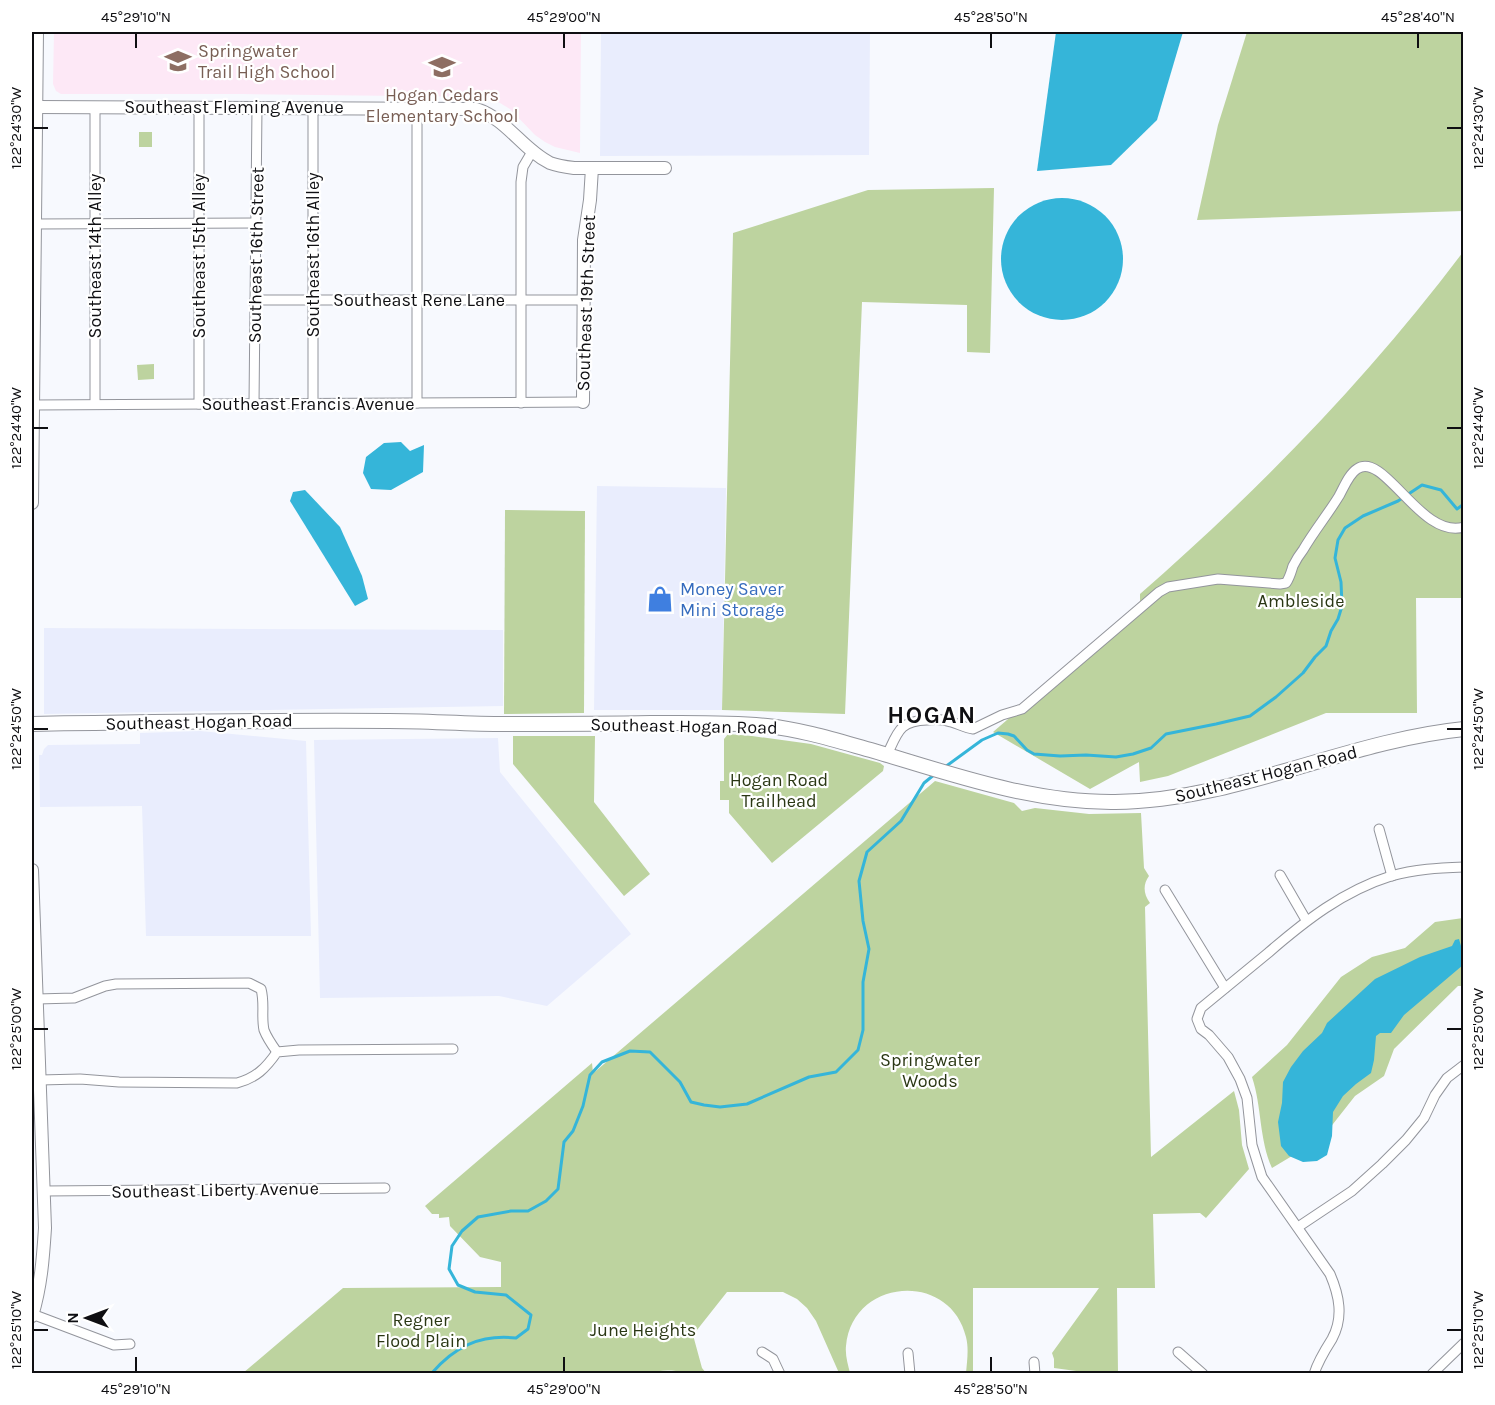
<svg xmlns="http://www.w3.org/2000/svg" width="1495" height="1405" font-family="Karla,sans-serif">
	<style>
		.built { fill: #e9edfd }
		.education { fill: #fde8f6 }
		.green { fill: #bdd39f }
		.water { fill: #35b5d9 }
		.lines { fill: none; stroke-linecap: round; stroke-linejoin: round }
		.stream { stroke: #35b5d9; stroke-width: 3 }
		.street-casing { stroke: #93959c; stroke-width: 11 }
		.secondary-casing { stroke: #93959c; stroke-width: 14 }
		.primary-casing { stroke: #93959c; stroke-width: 16 }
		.street { stroke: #fff; stroke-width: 9 }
		.secondary { stroke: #fff; stroke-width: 12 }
		.primary { stroke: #fff; stroke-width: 14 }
		.ticks { fill: none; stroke: #0f0f12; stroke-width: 2 }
		.labels { text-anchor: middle; stroke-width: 4.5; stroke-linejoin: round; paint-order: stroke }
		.education-label { font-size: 18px; fill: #785e54; stroke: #fff; text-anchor: start }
		.street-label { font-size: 18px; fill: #0f0f12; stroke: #fff }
		.shop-label { font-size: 18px; fill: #366cbe; stroke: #fff; text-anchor: start }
		.park-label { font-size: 18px; fill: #2a3714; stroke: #fff }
		.district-label { font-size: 24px; font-weight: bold; letter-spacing: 1.5px; fill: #0f0f12; stroke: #fff }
		.neatline { fill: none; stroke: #0f0f12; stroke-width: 2 }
		.ticks-label { font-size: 15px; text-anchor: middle; fill: #0f0f12 }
	</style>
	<rect width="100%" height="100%" fill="#f7f9fe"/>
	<g class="built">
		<polygon points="601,32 870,32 869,155 600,156"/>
		<polygon points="597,486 726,488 722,710 594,710"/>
		<polygon points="44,628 503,630 503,706 44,714"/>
		<polygon points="200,731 306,741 311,936 146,936 142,806 40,807 39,755 42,755 44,749 48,745 140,744 140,733"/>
		<polygon points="498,738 500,772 631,934 547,1006 499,996 320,998 314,740"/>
	</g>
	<polygon class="education" points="54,32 581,32 580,153 555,147 545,142 535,135 510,109 500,103 486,97 242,94 61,94 56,91 53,84"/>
	<g class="green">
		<polygon points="1247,32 1463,32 1463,211 1197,220 1218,125"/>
		<rect x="139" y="132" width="13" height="15"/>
		<polygon points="994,188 990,353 967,352 967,305 862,302 845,714 722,710 733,233 868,190"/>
		<path d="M1463,252V598H1416L1417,713H1326L1168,776L1140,782L1139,762L1090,789L993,732L1140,606V594C1258,491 1369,377 1463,252Z"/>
		<polygon points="154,364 154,379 138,380 137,365"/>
		<polygon points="505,510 585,511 584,713 504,714"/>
		<polygon points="728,734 752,736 811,744 880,763 884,766 883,771 772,863 729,813 729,800 720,800 720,781 724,781 724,739"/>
		<polygon points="513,736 595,736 594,802 650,874 624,896 513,764"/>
		<path d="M935,781L1014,803L1022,811L1035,808L1089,814L1141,813L1144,868L1149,876C1143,884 1143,894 1150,903L1145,907L1151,1157L1234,1091L1239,1110L1242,1145L1249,1169L1206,1218L1200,1213L1153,1214L1155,1288H1117L1118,1373H1091L1054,1368V1359L1052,1353L1099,1288H973V1373H966C967,1361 969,1349 966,1337C950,1270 852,1278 846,1346C845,1355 848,1365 850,1373H839L816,1321L807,1308L797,1299L783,1292H727L693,1335L702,1368L706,1373C684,1374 669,1366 647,1374L243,1373L343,1288L501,1287V1262L480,1257L450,1226L449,1217L439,1218V1214H432L425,1206L592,1063L593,1073L597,1070Z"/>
		<path d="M1463,918V986H1458L1394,1049L1384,1076L1355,1096L1322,1138L1272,1168C1259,1139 1262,1107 1252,1077L1287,1045L1341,977L1372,957L1405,948L1435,922Z"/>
	</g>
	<g class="water">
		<polygon points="1056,32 1183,32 1157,120 1111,165 1037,171"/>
		<circle cx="1062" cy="259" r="61"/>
		<polygon points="401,442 410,451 424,445 423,472 391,490 371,489 363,473 366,457 384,443"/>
		<polygon points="305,490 340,527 362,576 368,599 355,606 290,501 293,492"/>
		<polygon points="1459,939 1461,946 1463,947 1463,965 1404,1015 1391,1033 1380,1033 1376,1036 1374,1060 1371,1073 1356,1084 1343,1096 1333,1112 1332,1136 1327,1155 1317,1161 1303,1162 1289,1156 1281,1146 1278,1122 1282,1103 1283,1082 1291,1067 1303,1051 1322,1033 1327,1023 1375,979 1420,957 1452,946 1455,940"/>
	</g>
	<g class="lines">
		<g class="stream">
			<polyline points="945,767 982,740 998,733 1008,734 1014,736 1027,750 1034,754 1060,756 1086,755 1116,757 1133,754 1151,748 1166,734 1216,724 1250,716 1276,697 1303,673 1315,657 1326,646 1331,631 1338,619 1342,606 1341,582 1335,558 1338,540 1345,528 1363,516 1398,501 1422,485 1441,490 1457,509 1464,504"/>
			<path d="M431,1374C454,1347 480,1334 516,1338L528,1329L531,1315L506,1295L475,1292L458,1285L449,1269L452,1246L462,1231L478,1217L511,1211H528L546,1201L558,1189L564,1142L573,1131L583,1106L590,1075L602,1062L630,1051L650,1052L680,1082L691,1102L704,1105L720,1107L747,1104L809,1077L836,1072L858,1050L863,1030V982L869,949L863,921L859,881L867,852L901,821L924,783L935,774"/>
		</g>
		<g class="street-casing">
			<g id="street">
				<polyline points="95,107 95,404"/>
				<polyline points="199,107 199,404"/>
				<polyline points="417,107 417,403"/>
				<polyline points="34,224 256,223"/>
				<polyline points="255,300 583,300"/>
				<polyline points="521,403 521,182 523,167 533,150"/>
				<polyline points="254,404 257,107"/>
				<polyline points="313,404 313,107"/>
				<polyline points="33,405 583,402"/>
				<path d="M887,755C898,732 899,721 927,720C935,719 943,719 951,722C959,724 965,728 973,729L1002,715L1022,709L1145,604L1159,592L1168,587L1218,579L1280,584L1286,583C1290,577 1291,572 1293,566C1296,560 1299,555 1303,550C1314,531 1328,514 1339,496C1344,487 1349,474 1357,469C1384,450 1421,540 1464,527"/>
				<polyline points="1379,829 1392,876"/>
				<polyline points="1280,875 1306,920"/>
				<polyline points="1165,890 1225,988"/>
				<path d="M37,999L74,998L105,986L116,984L249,983L261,989C265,1004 261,1016 264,1030C267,1038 272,1045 277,1052"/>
				<path d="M40,1080L80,1079L119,1082L237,1083C256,1078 266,1068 277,1052L299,1050L453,1049"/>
				<polyline points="44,1191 385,1188"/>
				<polyline points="1298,1227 1352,1191 1382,1164 1406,1140 1424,1118 1435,1095 1447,1078 1464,1065"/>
				<polyline points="32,1314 114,1345 130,1344"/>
				<polyline points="762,1352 773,1359 780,1374"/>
				<polyline points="1178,1352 1203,1374"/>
				<polyline points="908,1353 910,1374"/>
				<polyline points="1034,1362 1035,1374"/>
				<path d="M1314,1374C1318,1361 1325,1350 1332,1339C1344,1317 1339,1295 1330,1274L1262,1177L1252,1145L1247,1098L1240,1079L1228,1057L1209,1035L1201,1029L1197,1019L1201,1008C1223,990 1246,971 1268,953C1305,921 1343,891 1391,876C1415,869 1439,868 1464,867"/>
				<polyline points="1432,1374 1464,1343"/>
			</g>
		</g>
		<g class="secondary-casing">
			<g id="secondary">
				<path d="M36,107L476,109C507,119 522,149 550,163C558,166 566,167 574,168H665"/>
				<polyline points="583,402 584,240 590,200 592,168"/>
				<polyline points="32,503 37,32"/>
				<path d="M32,870L45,1228C43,1259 41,1286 32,1316"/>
			</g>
		</g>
		<g class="primary-casing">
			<path id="primary" d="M32,724C150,722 270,720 389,721C427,721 466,724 505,724C554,724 602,724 651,723C690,723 729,722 767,726C804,730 838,741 874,751C951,774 1033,803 1115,802C1235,801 1345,741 1464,729"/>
		</g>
		<use href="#street" class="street"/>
		<use href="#secondary" class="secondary"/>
		<use href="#primary" class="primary"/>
	</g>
	<path class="ticks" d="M136,33V48M564,33V48M991,33V48M1418,33V48M33,128H48M1447,128H1462M33,428H48M1447,428H1462M33,729H48M1447,729H1462M33,1029H48M1447,1029H1462M33,1330H48M1447,1330H1462M136,1357V1372M564,1357V1372M991,1357V1372"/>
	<defs>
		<g id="school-bare" transform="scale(2.07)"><path d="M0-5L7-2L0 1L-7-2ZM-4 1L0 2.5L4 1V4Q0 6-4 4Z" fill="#8d6e63" stroke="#fff" stroke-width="2.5" paint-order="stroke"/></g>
		<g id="shop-bare" transform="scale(2.07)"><path d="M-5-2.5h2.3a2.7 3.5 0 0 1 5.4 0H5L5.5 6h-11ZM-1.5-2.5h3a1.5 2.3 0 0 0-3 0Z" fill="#3f7fe0" stroke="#fff" stroke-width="2.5" paint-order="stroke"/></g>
	</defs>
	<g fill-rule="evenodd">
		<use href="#school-bare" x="178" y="61"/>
		<use href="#school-bare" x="442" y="67"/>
		<use href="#shop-bare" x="660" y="599"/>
	</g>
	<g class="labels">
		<g class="education-label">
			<text x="198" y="57">Springwater<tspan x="198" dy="21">Trail High School</tspan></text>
			<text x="442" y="101" text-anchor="middle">Hogan Cedars<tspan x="442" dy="21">Elementary School</tspan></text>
		</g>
		<g class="street-label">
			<text x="234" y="113">Southeast Fleming Avenue</text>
			<text transform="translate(256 255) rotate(-89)" y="6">Southeast 16th Street</text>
			<text transform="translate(313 255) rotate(-90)" y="6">Southeast 16th Alley</text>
			<text transform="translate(95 256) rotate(-90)" y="6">Southeast 14th Alley</text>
			<text transform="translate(199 256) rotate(-90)" y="6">Southeast 15th Alley</text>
			<text x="419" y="306">Southeast Rene Lane</text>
			<text transform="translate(586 303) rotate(-88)" y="6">Southeast 19th Street</text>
			<text x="308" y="410">Southeast Francis Avenue</text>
			<text transform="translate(199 722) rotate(-1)" y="6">Southeast Hogan Road</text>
			<text transform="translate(684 726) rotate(1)" y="6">Southeast Hogan Road</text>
			<text transform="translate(1266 774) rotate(-14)" y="6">Southeast Hogan Road</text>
			<text transform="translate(215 1190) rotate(-1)" y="6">Southeast Liberty Avenue</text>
		</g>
		<g class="shop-label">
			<text x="680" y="595">Money Saver<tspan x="680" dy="21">Mini Storage</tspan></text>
		</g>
		<g class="park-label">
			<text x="1301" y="607">Ambleside</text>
			<text x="779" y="786">Hogan Road<tspan x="779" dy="21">Trailhead</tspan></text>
			<text x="930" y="1066">Springwater<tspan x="930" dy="21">Woods</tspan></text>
			<text x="421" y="1326">Regner<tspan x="421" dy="21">Flood Plain</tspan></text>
			<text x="643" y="1336">June Heights</text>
		</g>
		<g class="district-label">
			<text x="932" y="723">HOGAN</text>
		</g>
	</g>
	<rect width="1495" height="1405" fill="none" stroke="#ffffff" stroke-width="66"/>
	<g transform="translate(87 1318) rotate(270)" stroke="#ffffff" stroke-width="4.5" paint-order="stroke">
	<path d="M0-4.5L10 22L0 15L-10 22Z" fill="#0f0f12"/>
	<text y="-9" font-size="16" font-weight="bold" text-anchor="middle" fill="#0f0f12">N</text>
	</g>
	<rect x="33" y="33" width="1429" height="1339" class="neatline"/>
	<g class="ticks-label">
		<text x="136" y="22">45°29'10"N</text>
		<text x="564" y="22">45°29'00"N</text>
		<text x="991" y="22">45°28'50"N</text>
		<text x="1418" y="22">45°28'40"N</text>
		<text transform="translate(1478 128) rotate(-90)" y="5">122°24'30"W</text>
		<text transform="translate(16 128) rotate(-90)" y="5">122°24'30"W</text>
		<text transform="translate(1478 428) rotate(-90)" y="5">122°24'40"W</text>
		<text transform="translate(16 428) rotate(-90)" y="5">122°24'40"W</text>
		<text transform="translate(1478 729) rotate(-90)" y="5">122°24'50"W</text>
		<text transform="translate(16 729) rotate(-90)" y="5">122°24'50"W</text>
		<text transform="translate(1478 1029) rotate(-90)" y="5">122°25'00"W</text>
		<text transform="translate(16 1029) rotate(-90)" y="5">122°25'00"W</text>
		<text transform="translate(1478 1330) rotate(-90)" y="5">122°25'10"W</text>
		<text transform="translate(16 1330) rotate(-90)" y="5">122°25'10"W</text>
		<text x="136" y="1394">45°29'10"N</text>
		<text x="564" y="1394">45°29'00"N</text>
		<text x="991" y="1394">45°28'50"N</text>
	</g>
</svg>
